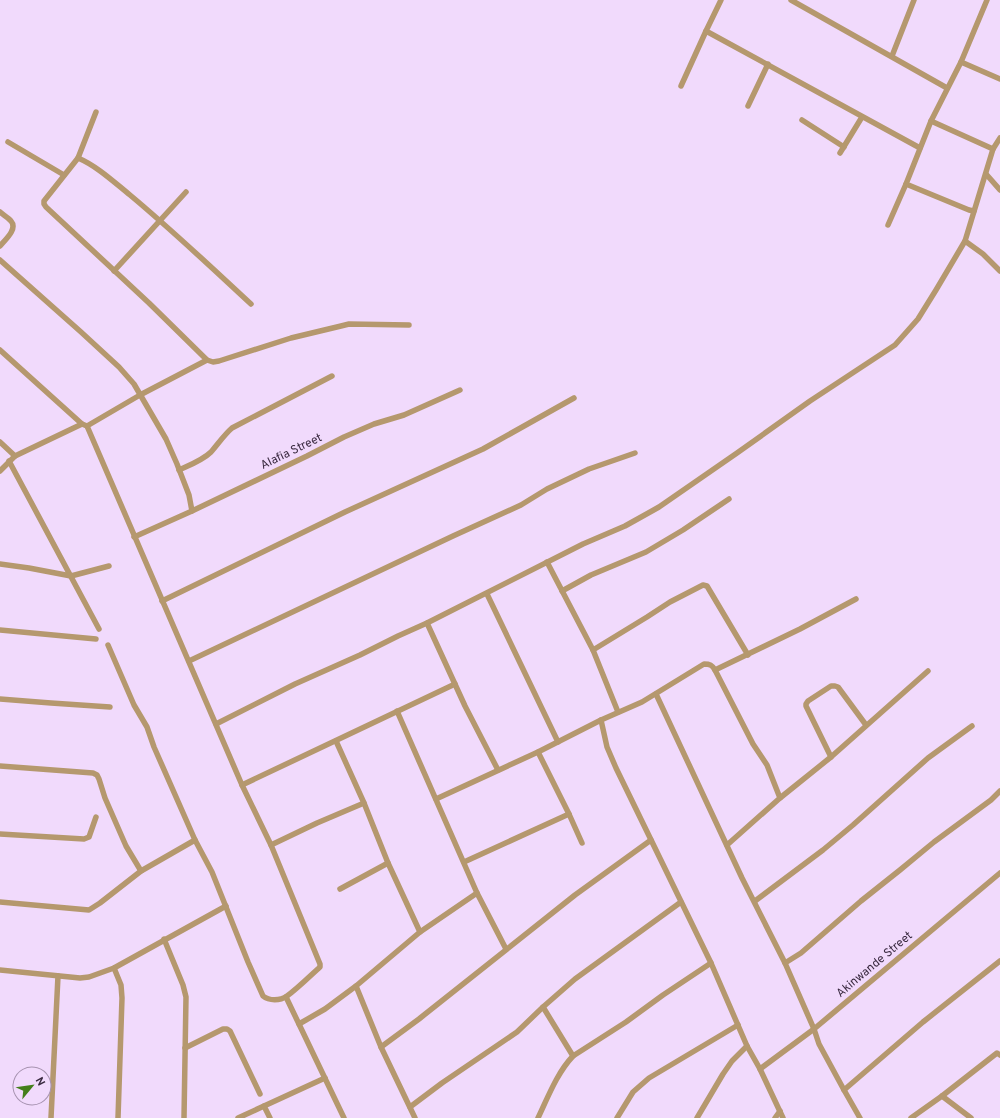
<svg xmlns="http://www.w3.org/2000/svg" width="1000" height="1118" font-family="Overpass,sans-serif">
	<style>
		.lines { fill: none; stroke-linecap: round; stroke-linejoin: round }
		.minor { stroke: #b5986e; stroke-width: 5.5 }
		.labels { text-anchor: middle; stroke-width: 3; stroke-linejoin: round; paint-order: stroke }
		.street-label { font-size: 12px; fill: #39293f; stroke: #f1dafc }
	</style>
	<rect width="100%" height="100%" fill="#f1dafc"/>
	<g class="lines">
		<g class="minor">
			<polyline points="721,0 706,31 920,148"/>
			<polyline points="791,0 947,88"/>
			<polyline points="892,56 914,0"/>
			<polyline points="961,62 1000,79"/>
			<polyline points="681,86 706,31"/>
			<polyline points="748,106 768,64"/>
			<polyline points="802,120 844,147"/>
			<polyline points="931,121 993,149"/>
			<polyline points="8,142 64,175"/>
			<polyline points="840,153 862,117"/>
			<polyline points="78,158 96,112"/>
			<polyline points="986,174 1000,190"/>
			<polyline points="974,211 969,210 906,184 931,121 961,62 987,0"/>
			<path d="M0,212C3,215 8,217 11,221C18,229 5,240 0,246"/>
			<polyline points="888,225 906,184"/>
			<polyline points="965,241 983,254 1000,271"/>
			<polyline points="0,260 81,332 119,367 134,384 166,439 177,464 189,495 192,511"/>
			<polyline points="114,271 186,192"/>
			<path d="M251,304C211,267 172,230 130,195C115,183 97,166 78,158L44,201V204L46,207L149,303L207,360L213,362L219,361L291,338L341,326L349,324L409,325"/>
			<polyline points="0,350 82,424"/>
			<path d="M87,426L242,785L271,845L320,964V967C310,976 297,989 287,996C280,1001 269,1001 263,996L248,962L212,872L195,840L154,747L147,727L134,705L108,645"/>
			<polyline points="0,442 15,456"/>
			<polyline points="9,461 99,629"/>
			<path d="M179,470C190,465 203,460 211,452C218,444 224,435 232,428L332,376"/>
			<polyline points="0,471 15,456 82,424 87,426 140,395 207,360"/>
			<polyline points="134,537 192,511 307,456 344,437 374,424 404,415 460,390"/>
			<polyline points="547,562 593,650 618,712"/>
			<polyline points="0,564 29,568 71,576 109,566"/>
			<polyline points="562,591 591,575 646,552 683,530 729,499"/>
			<polyline points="487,594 558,742"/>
			<polyline points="162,601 345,512 483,449 574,398"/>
			<polyline points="427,623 465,706 498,770"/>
			<polyline points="0,630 96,639"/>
			<polyline points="593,650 647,617 670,602 703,585 707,586 748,655"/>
			<polyline points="189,661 453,536 521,505 547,489 589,469 635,453"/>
			<polyline points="715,670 800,629 856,599"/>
			<polyline points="656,694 742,878 785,963 814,1029 819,1044 844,1090 860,1118"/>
			<polyline points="0,699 51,703 110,707"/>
			<polyline points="397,711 477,893 506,949"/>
			<polyline points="601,720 607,747 616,768 711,963 747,1046 760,1069 783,1118"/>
			<polyline points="216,724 295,684 360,655 398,636 427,623 583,544 625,526 659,507 737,453 810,401 895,345 918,319 936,290 965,241 993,149 1000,138"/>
			<polyline points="336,741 364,803 388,863 420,932"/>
			<polyline points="831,757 806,706 806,704 808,701 831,686 835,686 838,687 866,725"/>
			<polyline points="0,766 93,773 97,775 99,779 105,798 126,846 141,871"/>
			<polyline points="242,785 455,684"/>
			<path d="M436,799L538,752L601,720L642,702L704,664C710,664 712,665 715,670L753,744L767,765L780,798"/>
			<polyline points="569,814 582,843"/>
			<polyline points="0,834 84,839 89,837 96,817"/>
			<polyline points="271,845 317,823 364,803"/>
			<polyline points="727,845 780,798 831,757 928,671"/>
			<polyline points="464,862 569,814 538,752"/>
			<polyline points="340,889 388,863"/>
			<polyline points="755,901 823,850 853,825 928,758 972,726"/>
			<polyline points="0,902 89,910 100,903 141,871 195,840"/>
			<polyline points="164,939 183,985 186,997 184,1118"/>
			<polyline points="785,963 801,953 861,901 900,870 934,842 991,800 1000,791"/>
			<polyline points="114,968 121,985 122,998 118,1118"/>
			<polyline points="0,970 80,978 89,977 114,968 226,906"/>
			<polyline points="356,986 381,1047 415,1118"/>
			<polyline points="286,997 344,1118"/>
			<polyline points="543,1007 573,1056"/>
			<polyline points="299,1024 325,1009 356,986 420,932 477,893"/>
			<polyline points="381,1047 419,1019 575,895 651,840"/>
			<polyline points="185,1048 223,1029 227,1029 230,1031 260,1094"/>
			<polyline points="760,1069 814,1029 1000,873"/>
			<polyline points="844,1090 923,1022 1000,961"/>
			<polyline points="942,1096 971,1118"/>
			<polyline points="410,1107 442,1083 517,1032 543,1007 575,979 681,902"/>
			<polyline points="51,1118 58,976"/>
			<polyline points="238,1118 264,1106"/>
			<polyline points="270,1118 264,1106 325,1078"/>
			<path d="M538,1118C548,1097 557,1073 573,1056L626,1022L663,995L711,963"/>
			<polyline points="617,1118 633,1092 649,1078 738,1025"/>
			<polyline points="697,1118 723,1074 732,1061 747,1046"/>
			<polyline points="775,1118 780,1111"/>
			<polyline points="911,1118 942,1096 997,1053 1000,1055"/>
		</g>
	</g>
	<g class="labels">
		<g class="street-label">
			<text transform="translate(291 451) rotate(-26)" y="4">Alafia Street</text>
			<text transform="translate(874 964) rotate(-40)" y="4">Akinwande Street</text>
		</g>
	</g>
	<g transform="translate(32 1086) rotate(61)"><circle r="19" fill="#f1dafc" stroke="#a793b0"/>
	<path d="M0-3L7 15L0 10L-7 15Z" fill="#447f1b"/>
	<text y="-6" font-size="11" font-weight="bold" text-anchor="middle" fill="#39293f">N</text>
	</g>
</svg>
